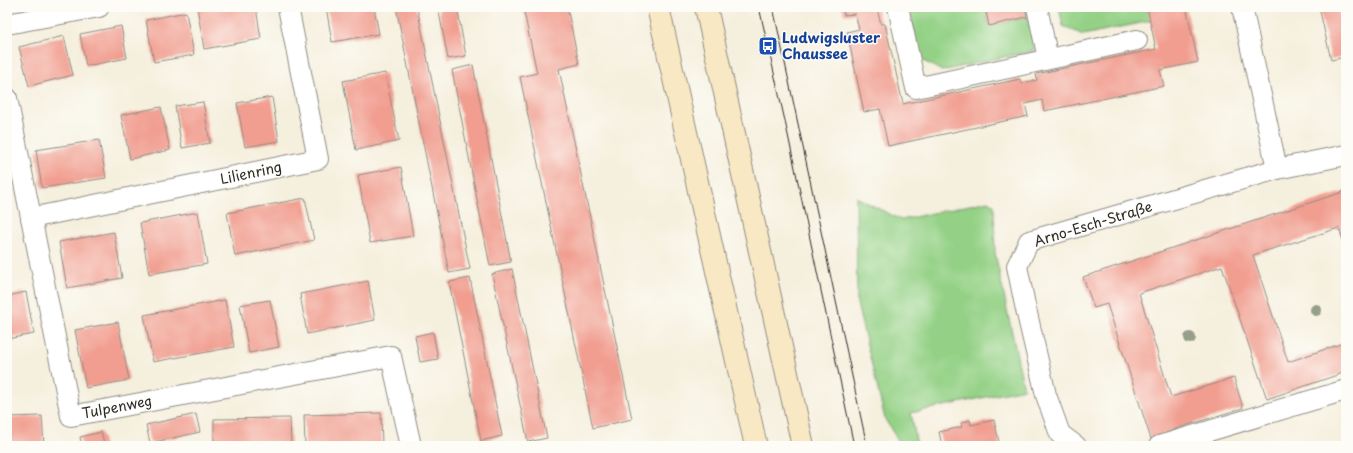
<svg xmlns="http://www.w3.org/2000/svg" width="1353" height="453" font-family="'Playpen Sans',sans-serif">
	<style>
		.green { fill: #94d186; stroke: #607e58 }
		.building { fill: #f19d8f }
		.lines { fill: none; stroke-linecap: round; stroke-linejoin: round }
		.street-casing { stroke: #908d84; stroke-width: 22 }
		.secondary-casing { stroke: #908d84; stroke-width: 24 }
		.street { stroke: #fff; stroke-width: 20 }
		.secondary { stroke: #f8e8c3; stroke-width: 22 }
		.tram { stroke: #2b2b2b; stroke-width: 1 }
		.tree { fill: #979f8a }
		.labels { text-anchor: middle; stroke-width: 3; stroke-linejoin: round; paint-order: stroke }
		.transit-label { font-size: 14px; font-weight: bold; fill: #164399; stroke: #fdfcf7; text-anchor: start }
		.street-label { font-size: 14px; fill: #2b2b2b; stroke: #fdfcf7 }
	</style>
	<rect width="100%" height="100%" fill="#fdfcf7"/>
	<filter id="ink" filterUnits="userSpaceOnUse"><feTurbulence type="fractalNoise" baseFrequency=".025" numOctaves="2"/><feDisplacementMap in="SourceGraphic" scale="8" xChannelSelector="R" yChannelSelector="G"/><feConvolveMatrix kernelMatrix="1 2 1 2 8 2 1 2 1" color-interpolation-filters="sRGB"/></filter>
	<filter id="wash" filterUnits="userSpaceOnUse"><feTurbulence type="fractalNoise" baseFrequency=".012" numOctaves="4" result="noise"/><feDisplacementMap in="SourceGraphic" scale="16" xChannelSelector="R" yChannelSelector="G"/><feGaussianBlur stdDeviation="0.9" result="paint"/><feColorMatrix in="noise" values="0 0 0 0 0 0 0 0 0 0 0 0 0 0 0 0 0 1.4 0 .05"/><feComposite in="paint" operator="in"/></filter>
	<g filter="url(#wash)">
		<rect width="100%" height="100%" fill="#f5efdd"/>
		<g class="green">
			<polygon points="909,7 985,7 989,26 1027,17 1035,50 942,71 920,59"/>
			<polygon points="1059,7 1147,7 1150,21 1083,35 1063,26"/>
			<polygon points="856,197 901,220 988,201 994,205 995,253 1024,389 911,413 917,446 901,446 885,419 857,304"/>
		</g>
		<g id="blocks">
			<g class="building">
				<polygon points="197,7 256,7 261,39 204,49"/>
				<polygon points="326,7 374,7 379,34 332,42"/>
				<polygon points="396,7 417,7 470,269 449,273"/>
				<polygon points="438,7 457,7 466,56 448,59"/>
				<polygon points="523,7 567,7 579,64 559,69 632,419 593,428 520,77 537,73"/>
				<polygon points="842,7 883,7 877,9 881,24 885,24 903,104 1020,79 1021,83 1037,80 1036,74 1156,49 1147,7 1186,7 1198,62 1160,70 1164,86 1044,111 1042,100 1025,104 1028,116 888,146 880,109 864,112 847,32 859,29 855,14 844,15"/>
				<polygon points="985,7 1025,7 1027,17 989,26"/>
				<polygon points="1319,7 1346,7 1346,57 1331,60"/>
				<polygon points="186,12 194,55 154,62 146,20"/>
				<polygon points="121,26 127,58 86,66 80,34"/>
				<polygon points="64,36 73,75 29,86 19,47"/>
				<polygon points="473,65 511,262 490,266 452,70"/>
				<polygon points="385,73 399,141 356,150 343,81"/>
				<polygon points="272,97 279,141 245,147 237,103"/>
				<polygon points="203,102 210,143 182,148 175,106"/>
				<polygon points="161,107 170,150 130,159 121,115"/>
				<polygon points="99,140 106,178 42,188 36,150"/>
				<polygon points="401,167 413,236 370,243 358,175"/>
				<polygon points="1346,191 1346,250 1339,228 1253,255 1288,362 1346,342 1346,372 1267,399 1222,266 1139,293 1171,397 1234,378 1243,408 1181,427 1151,439 1107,304 1094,308 1083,277"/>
				<polygon points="305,198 314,240 235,256 227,213"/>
				<polygon points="198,212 207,264 149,274 140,223"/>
				<polygon points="114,232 122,278 67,288 59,242"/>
				<polygon points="512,269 547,438 528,442 492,274"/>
				<polygon points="470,278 502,436 481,441 449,282"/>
				<polygon points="368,281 375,320 307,334 300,294"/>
				<polygon points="26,292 34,334 7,339 7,296"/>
				<polygon points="225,300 234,347 153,362 144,315"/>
				<polygon points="270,300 279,347 249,353 240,305"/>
				<polygon points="118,322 129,380 86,388 75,330"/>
				<polygon points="433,332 438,359 420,362 415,336"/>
				<polygon points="381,413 382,446 305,446 304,415"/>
				<polygon points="196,414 200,432 150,443 146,425"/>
				<polygon points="42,416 44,446 7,446 7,417"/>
				<polygon points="290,418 291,446 214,446 214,419"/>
				<polygon points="970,420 971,425 994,420 1000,446 942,446 939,432 962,427 961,423"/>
				<polygon points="101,432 105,446 82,446 80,437"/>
			</g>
		</g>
	</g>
	<g filter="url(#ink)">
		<use href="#blocks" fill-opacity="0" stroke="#908d84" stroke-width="1"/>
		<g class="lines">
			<g class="street-casing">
				<g id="street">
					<polyline points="898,7 916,88 1137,40"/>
					<polyline points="1037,7 1048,59"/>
					<polyline points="1242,7 1277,169"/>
					<polyline points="7,24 99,7"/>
					<polyline points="7,98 71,416 391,356 411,446"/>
					<polyline points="31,218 318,159 288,7"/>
					<polyline points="1076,446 1060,434 1046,395 1025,305 1017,266 1029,241 1277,169 1346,155"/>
					<polyline points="1159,446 1346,390"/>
				</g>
			</g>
			<g class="secondary-casing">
				<g id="secondary">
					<polyline points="658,7 756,446"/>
					<polyline points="706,7 803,446"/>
				</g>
			</g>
			<use href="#street" class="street"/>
			<use href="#secondary" class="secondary"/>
			<g class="tram">
				<polyline points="759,7 785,121 854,446"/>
				<polyline points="773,7 867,446"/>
			</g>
		</g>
		<g class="tree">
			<circle cx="1316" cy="310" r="6"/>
			<circle cx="1190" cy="338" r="6"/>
		</g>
	</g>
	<defs>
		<g id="bus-square" transform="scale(1)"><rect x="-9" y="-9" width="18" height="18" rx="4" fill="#1a4fb4" stroke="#fdfcf7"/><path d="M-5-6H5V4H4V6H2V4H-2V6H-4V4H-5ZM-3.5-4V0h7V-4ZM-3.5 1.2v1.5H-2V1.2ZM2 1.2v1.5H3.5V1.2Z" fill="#fff"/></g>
	</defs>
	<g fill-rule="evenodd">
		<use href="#bus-square" x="768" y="46"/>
	</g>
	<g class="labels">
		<g class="transit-label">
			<text x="782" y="43">Ludwigsluster<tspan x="782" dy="16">Chaussee</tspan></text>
		</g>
		<g class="street-label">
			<text transform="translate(251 173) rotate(-12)" y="5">Lilienring</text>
			<text transform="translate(1093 224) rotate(-17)" y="5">Arno-Esch-Straße</text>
			<text transform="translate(117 407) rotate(-11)" y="5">Tulpenweg</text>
		</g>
	</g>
	<rect width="1353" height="453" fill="none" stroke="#fdfcf7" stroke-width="24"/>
</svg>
